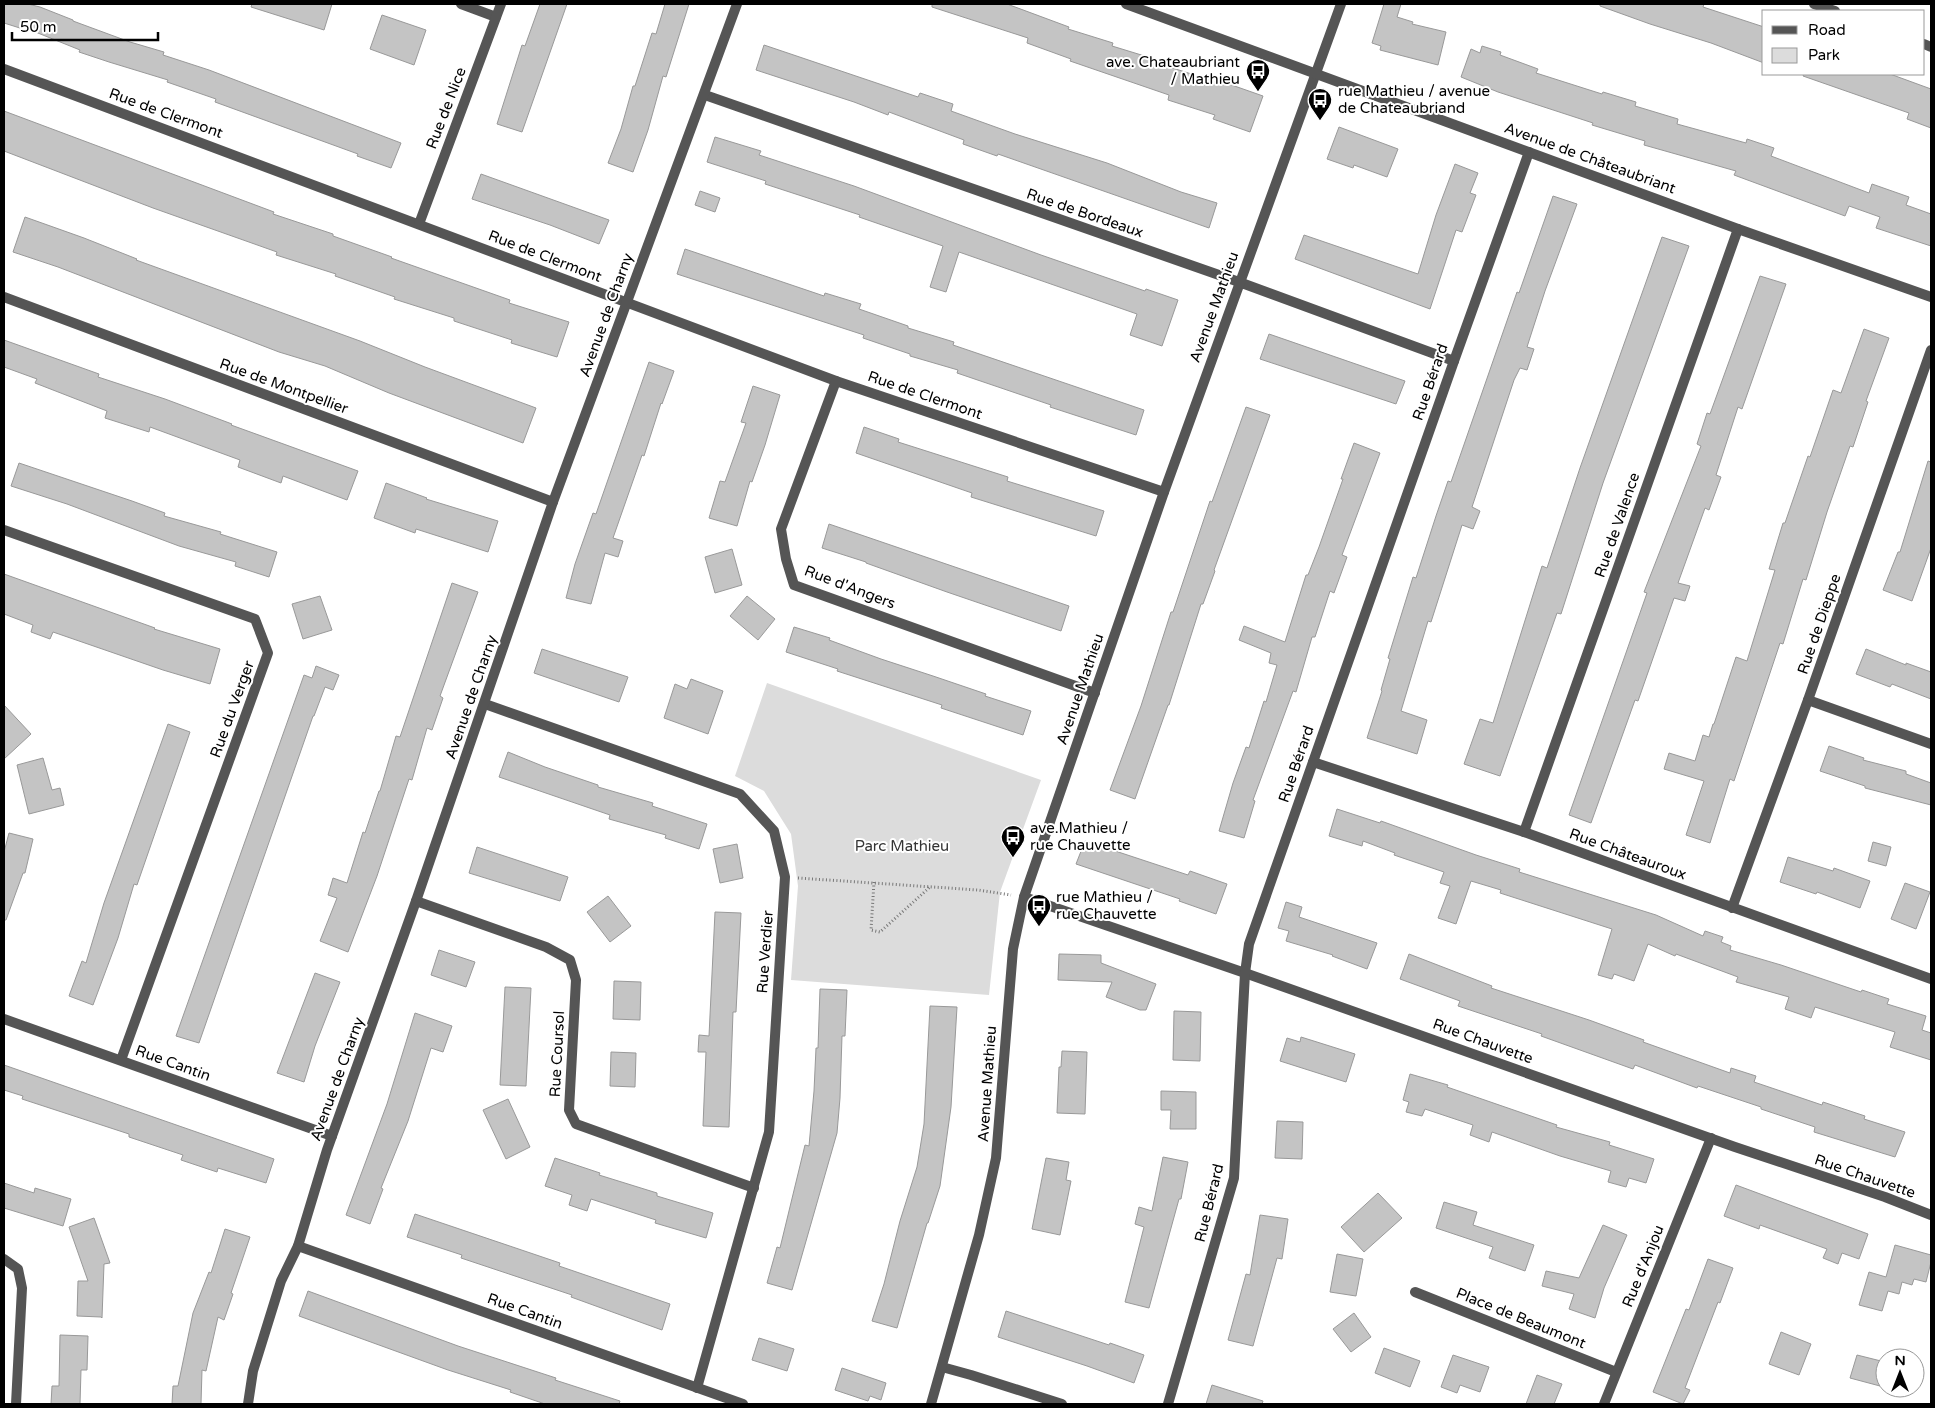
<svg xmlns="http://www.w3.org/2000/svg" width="1935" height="1408" font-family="'Varela Round',sans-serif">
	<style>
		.green { fill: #dcdcdc }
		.building { fill: #c4c4c4; stroke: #999 }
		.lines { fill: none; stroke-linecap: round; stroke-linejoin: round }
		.path { stroke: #777; stroke-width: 3; stroke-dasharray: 1 2.5; stroke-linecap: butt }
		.minor { stroke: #555; stroke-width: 10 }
		.tertiary { stroke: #555; stroke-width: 10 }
		.labels { text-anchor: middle; stroke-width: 4; stroke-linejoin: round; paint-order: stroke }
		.poi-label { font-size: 15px; fill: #000; stroke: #fff; text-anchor: start }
		.street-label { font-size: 15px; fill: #000; stroke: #fff }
		.park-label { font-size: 15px; fill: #333; stroke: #fff }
	</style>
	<rect width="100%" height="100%" fill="#fff"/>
	<polygon class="green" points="767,683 1041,780 1000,892 989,995 791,980 798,886 791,834 764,791 735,776"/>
	<g class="building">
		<polygon points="4,4 28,4 40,7 73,20 73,21 130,42 164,52 163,55 209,70 401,143 391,168 357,156 358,154 215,102 216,99 167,82 168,80 109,62 79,52 80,50 23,27 23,29 4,23"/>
		<polygon points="252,4 332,4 324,30 251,7"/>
		<polygon points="540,4 567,4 522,132 497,124 522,45 525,46"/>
		<polygon points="665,4 689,4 666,77 663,76 648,130 633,172 608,163 621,129 633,86 635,86 652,33 656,34"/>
		<polygon points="932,4 1007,4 1069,27 1068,29 1113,43 1112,46 1161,61 1160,64 1226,85 1226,83 1263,96 1250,132 1213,119 1215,115 1168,100 1169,95 1070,61 1071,59 1027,43 1028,38 932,7"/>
		<polygon points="1384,4 1401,4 1397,17 1413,22 1412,24 1446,32 1438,65 1380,50 1381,46 1372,43"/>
		<polygon points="1600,4 1704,4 1703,7 1764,27 1764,63 1711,43 1650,24 1600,6"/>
		<polygon points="382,15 426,30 414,65 370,49"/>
		<polygon points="764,45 918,97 920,93 953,104 951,111 1015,134 1107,163 1181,192 1217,203 1209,228 998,154 997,156 963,144 964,140 889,112 888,115 854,102 756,70"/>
		<polygon points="1482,46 1501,52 1500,55 1538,69 1536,73 1602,94 1603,92 1636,102 1635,106 1678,119 1677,124 1746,143 1747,139 1774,148 1771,156 1869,193 1872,184 1909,197 1906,205 1931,214 1931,246 1876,228 1880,217 1849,206 1845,216 1734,175 1736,171 1644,145 1645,141 1592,125 1593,123 1498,92 1461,77 1471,49 1480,53"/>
		<polygon points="1804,74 1890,74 1931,89 1931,128 1907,119 1909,113 1803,76"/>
		<polygon points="4,111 274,212 273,214 333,234 333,236 392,257 391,258 510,300 509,303 569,322 557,357 511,343 512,340 454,321 454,318 394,299 395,297 335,276 336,274 276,255 277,252 153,208 4,151"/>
		<polygon points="1339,127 1398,149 1387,177 1354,165 1353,168 1327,159"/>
		<polygon points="715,137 761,151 759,155 854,186 1041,255 1145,291 1146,289 1178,300 1162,346 1130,335 1137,314 959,252 946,292 930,287 943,246 859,217 860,215 765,184 766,181 707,162"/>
		<polygon points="1455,164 1478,173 1470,193 1476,195 1462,232 1456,230 1430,309 1295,259 1304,235 1418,274 1436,215"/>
		<polygon points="481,174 609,220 599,244 550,225 472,199"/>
		<polygon points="700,191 720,198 715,212 695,205"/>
		<polygon points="1553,196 1577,204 1545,291 1527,347 1534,349 1527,370 1520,368 1514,380 1472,507 1480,511 1473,529 1462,525 1431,622 1428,621 1401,711 1427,720 1417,754 1367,738 1382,691 1381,690 1390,659 1388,658 1413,577 1416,578 1436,516 1448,481 1451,482 1517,292 1519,293"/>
		<polygon points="25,217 84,238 137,259 136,260 360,341 425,367 536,408 523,443 389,393 325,366 279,352 58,267 13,252"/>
		<polygon points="1662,237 1689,246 1603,483 1561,614 1557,613 1500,776 1464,764 1480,719 1493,723 1542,566 1547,568 1580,468"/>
		<polygon points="685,249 824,296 825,293 861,304 859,309 908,326 908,328 954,342 953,345 1144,410 1136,435 1050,407 1051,405 957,373 958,370 910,356 910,354 863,338 864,335 677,274"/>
		<polygon points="1760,276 1786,284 1742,409 1738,407 1716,475 1721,477 1709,510 1705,508 1678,583 1690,586 1685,601 1674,598 1638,701 1635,700 1591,823 1569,815 1647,593 1644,592 1701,446 1697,444 1707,413 1710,414"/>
		<polygon points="1864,329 1889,338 1866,401 1868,402 1853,447 1850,446 1827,512 1806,580 1803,579 1783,644 1780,643 1734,781 1730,779 1710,843 1686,835 1704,781 1664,769 1669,753 1695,761 1703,735 1709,737 1713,724 1714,724 1736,657 1747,661 1775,570 1769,569 1783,523 1785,523 1808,456 1810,457 1833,390 1841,393"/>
		<polygon points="1269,334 1405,381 1396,404 1260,359"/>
		<polygon points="4,340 99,374 98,377 165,399 232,424 231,425 358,471 347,500 283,476 281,483 238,467 240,460 150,427 149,432 105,418 107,411 35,383 37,379 4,367"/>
		<polygon points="649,362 674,371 662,404 661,403 644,456 642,455 613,538 623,541 618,557 605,553 591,604 566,598 575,564 593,513 596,514"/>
		<polygon points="753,386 780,395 765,445 752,482 750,481 737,526 709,518 720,481 725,482 746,423 741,422"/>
		<polygon points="1246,407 1270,415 1214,570 1215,571 1203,604 1201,604 1169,705 1168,705 1135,799 1110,790 1141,706 1171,612 1173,612 1210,501 1212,502"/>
		<polygon points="864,427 899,439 898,442 1008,477 1007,481 1104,511 1096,536 971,497 972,493 856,453"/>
		<polygon points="1354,443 1380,453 1342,555 1347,557 1334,593 1330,591 1315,637 1312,637 1296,692 1293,691 1253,800 1255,801 1244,838 1219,831 1233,783 1246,747 1249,748 1264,701 1266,702 1277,665 1269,663 1271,653 1239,640 1244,626 1285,642 1306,575 1308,575 1319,547 1343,479 1341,479"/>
		<polygon points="1928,461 1931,462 1931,548 1912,601 1883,590 1898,552 1900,552"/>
		<polygon points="19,463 132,501 165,513 164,516 221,532 220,534 277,552 269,577 235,566 236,562 179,546 67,504 11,486"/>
		<polygon points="386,483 427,498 426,499 498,521 488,552 416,529 415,533 374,518"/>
		<polygon points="829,524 1069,606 1061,631 947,592 866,563 866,562 822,548"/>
		<polygon points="732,549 742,585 715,593 705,557"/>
		<polygon points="4,574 155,628 154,629 220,649 210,684 163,670 53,632 50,639 31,632 33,625 4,614"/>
		<polygon points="452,583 478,592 440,696 443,698 432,730 427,728 412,780 409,779 377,876 348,952 320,941 337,898 328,895 333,878 347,883 363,832 365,833 379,791 380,791 396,736 400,737"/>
		<polygon points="320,596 332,630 303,639 292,604"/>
		<polygon points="747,596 775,619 758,640 730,616"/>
		<polygon points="794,627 830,638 829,640 881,659 933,676 986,694 985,696 1031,711 1023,735 941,708 942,705 837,671 838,669 786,652"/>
		<polygon points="542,649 628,677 619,702 534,673"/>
		<polygon points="1866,649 1906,665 1906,663 1931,672 1931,699 1892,684 1890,687 1856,674"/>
		<polygon points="316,666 339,675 333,690 325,687 314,716 313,716 199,1043 176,1036 304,675 312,678"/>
		<polygon points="691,679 723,691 708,734 664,718 675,684 687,689"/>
		<polygon points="4,705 31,734 4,759"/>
		<polygon points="168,724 190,732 137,885 134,884 118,938 93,1005 69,996 82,961 86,963 104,903"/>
		<polygon points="1829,746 1864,758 1863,760 1906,771 1906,774 1931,783 1931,805 1865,788 1865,786 1820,771"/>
		<polygon points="508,752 545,767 598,785 598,787 653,803 652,806 707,824 699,849 665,838 666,835 609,819 610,815 499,777"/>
		<polygon points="43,758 52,790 60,788 64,805 29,814 17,765"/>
		<polygon points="1337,809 1380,823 1381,821 1476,855 1520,869 1519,872 1656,915 1703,936 1705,931 1723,937 1721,942 1731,946 1730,950 1781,965 1861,992 1862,990 1889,999 1887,1004 1926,1016 1922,1030 1931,1033 1931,1060 1890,1047 1895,1032 1815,1007 1811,1018 1785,1009 1789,997 1736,982 1738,977 1676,954 1675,956 1648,944 1634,981 1614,974 1612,979 1598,975 1612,929 1500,893 1501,890 1471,881 1456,924 1438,918 1450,886 1440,883 1444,872 1394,855 1395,853 1363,841 1362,846 1329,836"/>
		<polygon points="9,833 33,839 25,873 23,873 6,920 4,920 4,852"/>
		<polygon points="1085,841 1188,875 1190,871 1227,884 1216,914 1179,901 1180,899 1076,864"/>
		<polygon points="1873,842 1891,847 1886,866 1868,861"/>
		<polygon points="737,844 743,878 720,883 713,849"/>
		<polygon points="477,847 568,877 560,901 469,873"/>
		<polygon points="1788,857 1833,871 1834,868 1870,881 1860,908 1817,892 1816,894 1780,882"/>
		<polygon points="1905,883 1930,892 1916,929 1891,919"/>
		<polygon points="608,896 631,926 610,942 587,912"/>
		<polygon points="1286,902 1302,907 1299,917 1377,943 1367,969 1332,956 1333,955 1286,941 1289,931 1278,928"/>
		<polygon points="715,912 741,913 736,1012 733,1012 729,1127 703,1126 706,1052 698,1052 699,1035 709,1036"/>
		<polygon points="439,950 475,962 466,987 431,975"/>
		<polygon points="1059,954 1101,955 1101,963 1156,984 1146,1010 1140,1010 1106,997 1112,982 1058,980"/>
		<polygon points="1409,954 1492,986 1491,988 1589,1020 1644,1040 1643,1042 1730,1073 1731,1068 1756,1076 1754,1082 1822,1105 1823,1102 1865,1116 1864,1119 1905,1132 1895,1157 1814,1132 1815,1127 1761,1109 1761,1107 1698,1086 1697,1088 1635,1065 1633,1069 1541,1036 1542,1034 1458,1006 1460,1001 1400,979"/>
		<polygon points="315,973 340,982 315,1046 304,1082 277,1073"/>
		<polygon points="614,981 641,982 640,1020 613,1019"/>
		<polygon points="505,987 531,988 526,1086 500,1085"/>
		<polygon points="820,989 847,990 845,1036 842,1036 840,1098 837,1133 792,1290 767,1283 777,1247 780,1248 805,1145 809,1146 814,1091 816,1048 818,1048"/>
		<polygon points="930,1006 957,1007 951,1107 940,1186 928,1223 927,1223 897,1328 872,1321 884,1284 900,1221 917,1167 924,1124"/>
		<polygon points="1174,1011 1201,1012 1200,1061 1173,1060"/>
		<polygon points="415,1013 452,1026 443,1052 431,1048 408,1121 381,1188 383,1189 370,1224 346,1215 387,1104"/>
		<polygon points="1301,1037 1355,1054 1346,1082 1280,1061 1287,1038 1300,1042"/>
		<polygon points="1062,1051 1087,1052 1085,1114 1057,1113 1059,1067 1061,1067"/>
		<polygon points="611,1052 636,1053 635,1087 610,1086"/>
		<polygon points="4,1065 274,1159 266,1183 218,1168 217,1172 181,1160 183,1155 129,1137 129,1134 22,1099 23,1096 4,1090"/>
		<polygon points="1410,1074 1448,1085 1447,1087 1557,1125 1556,1127 1610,1142 1609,1145 1654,1159 1646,1183 1629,1178 1626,1187 1608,1182 1611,1171 1560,1156 1492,1132 1489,1142 1470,1135 1473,1125 1425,1109 1422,1116 1406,1112 1409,1102 1403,1100"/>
		<polygon points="1161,1091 1196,1092 1196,1129 1170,1129 1171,1110 1161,1110"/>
		<polygon points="508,1099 530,1147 506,1159 483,1110"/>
		<polygon points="1277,1121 1303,1122 1302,1159 1275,1158"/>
		<polygon points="1163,1157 1188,1162 1181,1199 1179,1199 1149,1308 1125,1302 1144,1227 1135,1224 1139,1207 1152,1211"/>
		<polygon points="555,1158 600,1173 599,1175 657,1193 657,1196 713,1213 706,1238 655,1223 656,1220 591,1199 587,1211 569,1205 572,1195 545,1186"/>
		<polygon points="1046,1158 1069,1162 1066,1180 1071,1181 1060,1235 1032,1229"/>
		<polygon points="4,1183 34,1193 35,1188 71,1199 63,1226 4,1208"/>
		<polygon points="1736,1185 1868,1234 1859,1259 1842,1253 1838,1264 1823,1258 1827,1249 1760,1225 1759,1229 1724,1216"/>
		<polygon points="1378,1193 1402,1218 1364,1252 1341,1227"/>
		<polygon points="1444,1202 1477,1212 1473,1225 1534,1245 1525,1271 1489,1258 1493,1247 1436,1228"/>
		<polygon points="415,1214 560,1263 559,1266 670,1304 662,1330 571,1297 572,1295 461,1258 462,1255 407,1237"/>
		<polygon points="1260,1215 1288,1219 1282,1259 1277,1258 1253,1346 1228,1340 1246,1274 1250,1275"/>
		<polygon points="94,1218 110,1263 104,1264 102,1318 101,1317 77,1316 78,1281 88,1281 69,1227"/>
		<polygon points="1603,1225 1627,1235 1604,1288 1595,1318 1569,1309 1574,1294 1542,1286 1546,1271 1579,1278"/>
		<polygon points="225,1229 250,1237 231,1293 233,1294 224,1320 218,1317 206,1371 202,1370 201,1404 172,1404 173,1386 178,1386 193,1313 209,1272 211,1273"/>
		<polygon points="1895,1245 1931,1255 1931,1262 1926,1282 1914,1279 1912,1285 1902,1282 1899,1294 1888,1291 1882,1311 1859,1305 1869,1272 1886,1277"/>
		<polygon points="1337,1254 1363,1259 1356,1296 1330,1292"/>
		<polygon points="1708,1259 1733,1268 1720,1303 1718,1302 1685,1388 1690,1390 1683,1404 1653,1392 1686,1309 1689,1310"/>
		<polygon points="308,1291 458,1346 556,1378 555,1380 620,1401 619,1404 545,1404 510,1392 511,1390 448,1370 299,1316"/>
		<polygon points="1006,1311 1109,1345 1110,1343 1144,1355 1134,1383 1087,1366 998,1337"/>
		<polygon points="1354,1313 1371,1337 1351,1352 1333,1329"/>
		<polygon points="1781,1332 1811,1344 1799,1375 1769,1364"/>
		<polygon points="60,1335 88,1336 87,1370 81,1370 80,1404 51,1404 52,1386 59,1386"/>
		<polygon points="759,1338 794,1349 787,1371 752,1360"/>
		<polygon points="1384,1348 1420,1361 1410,1387 1375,1373"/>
		<polygon points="1453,1355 1489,1367 1480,1392 1460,1385 1457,1393 1441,1387"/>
		<polygon points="1857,1355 1885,1362 1885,1369 1880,1386 1850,1378"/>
		<polygon points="842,1368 886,1383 881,1400 870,1396 868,1401 835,1390"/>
		<polygon points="1537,1375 1562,1384 1554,1404 1526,1404"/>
		<polygon points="1212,1385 1263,1401 1262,1404 1206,1404"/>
	</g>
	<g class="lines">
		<g class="path">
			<polyline points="798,878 978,890 1011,895"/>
			<polyline points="874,882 871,930 880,932 930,887"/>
		</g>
		<g class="minor">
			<polyline points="461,4 496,17"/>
			<polyline points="1814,4 1835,11"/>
			<polyline points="1924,44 1931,47"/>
			<polyline points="4,69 836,381 1164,492"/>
			<polyline points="705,95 1239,282 1454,361"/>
			<polyline points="419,224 501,4"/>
			<polyline points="4,297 553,502"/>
			<polyline points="836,381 781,529 786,559 794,585 1095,693"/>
			<polyline points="4,530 255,619 268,653 121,1060"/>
			<polyline points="1808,700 1931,744"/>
			<polyline points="485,704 740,794 774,831 785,877 769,1132 697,1388"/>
			<polyline points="1313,762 1524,832 1931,979"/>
			<polyline points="1524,832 1738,229"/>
			<polyline points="1024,897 1245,973 1735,1147 1885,1197 1931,1215"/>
			<polyline points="416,901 546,947 570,960 576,980 569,1110 576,1124 754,1188"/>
			<polyline points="1732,908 1808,700 1931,350"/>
			<polyline points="4,1019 332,1136"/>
			<polyline points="298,1246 743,1404"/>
			<polyline points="4,1259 18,1269 22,1288 16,1404"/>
			<polyline points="1415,1292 1616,1372"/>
			<polyline points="942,1367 971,1375 1062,1404"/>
			<polyline points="248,1404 253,1371 281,1281 298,1246 327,1150 416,901 553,502 737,4"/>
			<polyline points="931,1404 979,1235 996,1158 1013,949 1024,897 1164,492 1341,4"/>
			<polyline points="1168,1404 1234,1178 1245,973 1249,944 1454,361 1529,152"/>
			<polyline points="1604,1404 1711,1138"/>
		</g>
		<polyline class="tertiary" points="1126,4 1738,229 1931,297"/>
	</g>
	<defs>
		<g id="bus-pin" transform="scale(1.25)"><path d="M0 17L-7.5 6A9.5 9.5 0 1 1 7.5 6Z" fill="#000" stroke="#fff"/><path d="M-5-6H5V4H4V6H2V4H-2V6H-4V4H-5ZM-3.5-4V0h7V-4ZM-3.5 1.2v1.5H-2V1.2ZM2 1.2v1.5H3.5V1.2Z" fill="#fff"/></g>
	</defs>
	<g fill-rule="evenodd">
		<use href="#bus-pin" x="1258" y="71"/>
		<use href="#bus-pin" x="1320" y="100"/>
		<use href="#bus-pin" x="1013" y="837"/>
		<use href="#bus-pin" x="1039" y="906"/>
	</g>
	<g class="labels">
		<g class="poi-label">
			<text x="1240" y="67" text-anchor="end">ave. Chateaubriant<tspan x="1240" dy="17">/ Mathieu</tspan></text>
			<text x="1338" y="96">rue Mathieu / avenue<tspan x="1338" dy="17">de Chateaubriand</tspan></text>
			<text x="1030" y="833">ave.Mathieu /<tspan x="1030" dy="17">rue Chauvette</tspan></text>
			<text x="1056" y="902">rue Mathieu /<tspan x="1056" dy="17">rue Chauvette</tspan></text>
		</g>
		<g class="street-label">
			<text transform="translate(446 108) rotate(-69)" y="5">Rue de Nice</text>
			<text transform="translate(166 113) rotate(20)" y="5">Rue de Clermont</text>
			<text transform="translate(1590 158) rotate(20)" y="5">Avenue de Châteaubriant</text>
			<text transform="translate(1085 213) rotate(19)" y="5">Rue de Bordeaux</text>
			<text transform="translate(545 256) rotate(21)" y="5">Rue de Clermont</text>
			<text transform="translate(1214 307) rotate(-70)" y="5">Avenue Mathieu</text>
			<text transform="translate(606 315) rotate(-70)" y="5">Avenue de Charny</text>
			<text transform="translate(1430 382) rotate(-71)" y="5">Rue Bérard</text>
			<text transform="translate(284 386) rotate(20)" y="5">Rue de Montpellier</text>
			<text transform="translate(925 395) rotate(19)" y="5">Rue de Clermont</text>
			<text transform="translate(1617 525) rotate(-71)" y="5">Rue de Valence</text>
			<text transform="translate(850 587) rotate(21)" y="5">Rue d'Angers</text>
			<text transform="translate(1819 624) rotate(-71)" y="5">Rue de Dieppe</text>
			<text transform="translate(1080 689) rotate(-71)" y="5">Avenue Mathieu</text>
			<text transform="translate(471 697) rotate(-71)" y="5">Avenue de Charny</text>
			<text transform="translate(232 709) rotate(-70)" y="5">Rue du Verger</text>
			<text transform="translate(1296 764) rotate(-71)" y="5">Rue Bérard</text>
			<text transform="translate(1628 854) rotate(20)" y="5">Rue Châteauroux</text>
			<text transform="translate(765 952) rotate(-86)" y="5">Rue Verdier</text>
			<text transform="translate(1483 1041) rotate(20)" y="5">Rue Chauvette</text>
			<text transform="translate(557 1054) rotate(-87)" y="5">Rue Coursol</text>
			<text transform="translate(173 1063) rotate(20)" y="5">Rue Cantin</text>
			<text transform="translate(337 1079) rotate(-70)" y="5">Avenue de Charny</text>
			<text transform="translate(987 1084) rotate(-86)" y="5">Avenue Mathieu</text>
			<text transform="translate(1865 1176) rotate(19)" y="5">Rue Chauvette</text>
			<text transform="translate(1209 1203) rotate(-76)" y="5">Rue Bérard</text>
			<text transform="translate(1643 1266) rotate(-68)" y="5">Rue d'Anjou</text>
			<text transform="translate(525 1311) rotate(20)" y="5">Rue Cantin</text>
			<text transform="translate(1521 1318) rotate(22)" y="5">Place de Beaumont</text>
		</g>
		<g class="park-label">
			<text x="902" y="851">Parc Mathieu</text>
		</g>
	</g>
	<rect width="1935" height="1408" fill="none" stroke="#000000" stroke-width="10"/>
	<rect x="1762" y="10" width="162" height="65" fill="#ffffff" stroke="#999999"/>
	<rect x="1772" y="26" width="25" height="8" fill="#555555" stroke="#999999"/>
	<text x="1808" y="35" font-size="15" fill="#000000">Road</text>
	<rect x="1772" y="48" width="25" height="15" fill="#dcdcdc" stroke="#999999"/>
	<text x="1808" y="60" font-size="15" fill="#000000">Park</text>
	<g transform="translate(1900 1373)"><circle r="24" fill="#ffffff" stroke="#999999"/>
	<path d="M0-4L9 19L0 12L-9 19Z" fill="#000000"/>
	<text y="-8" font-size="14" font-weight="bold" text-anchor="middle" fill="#000000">N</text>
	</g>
	<path d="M12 32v8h146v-8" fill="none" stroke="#000000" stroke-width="2.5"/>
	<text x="20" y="32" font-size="15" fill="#000000" stroke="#ffffff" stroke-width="4" paint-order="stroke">50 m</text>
</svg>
